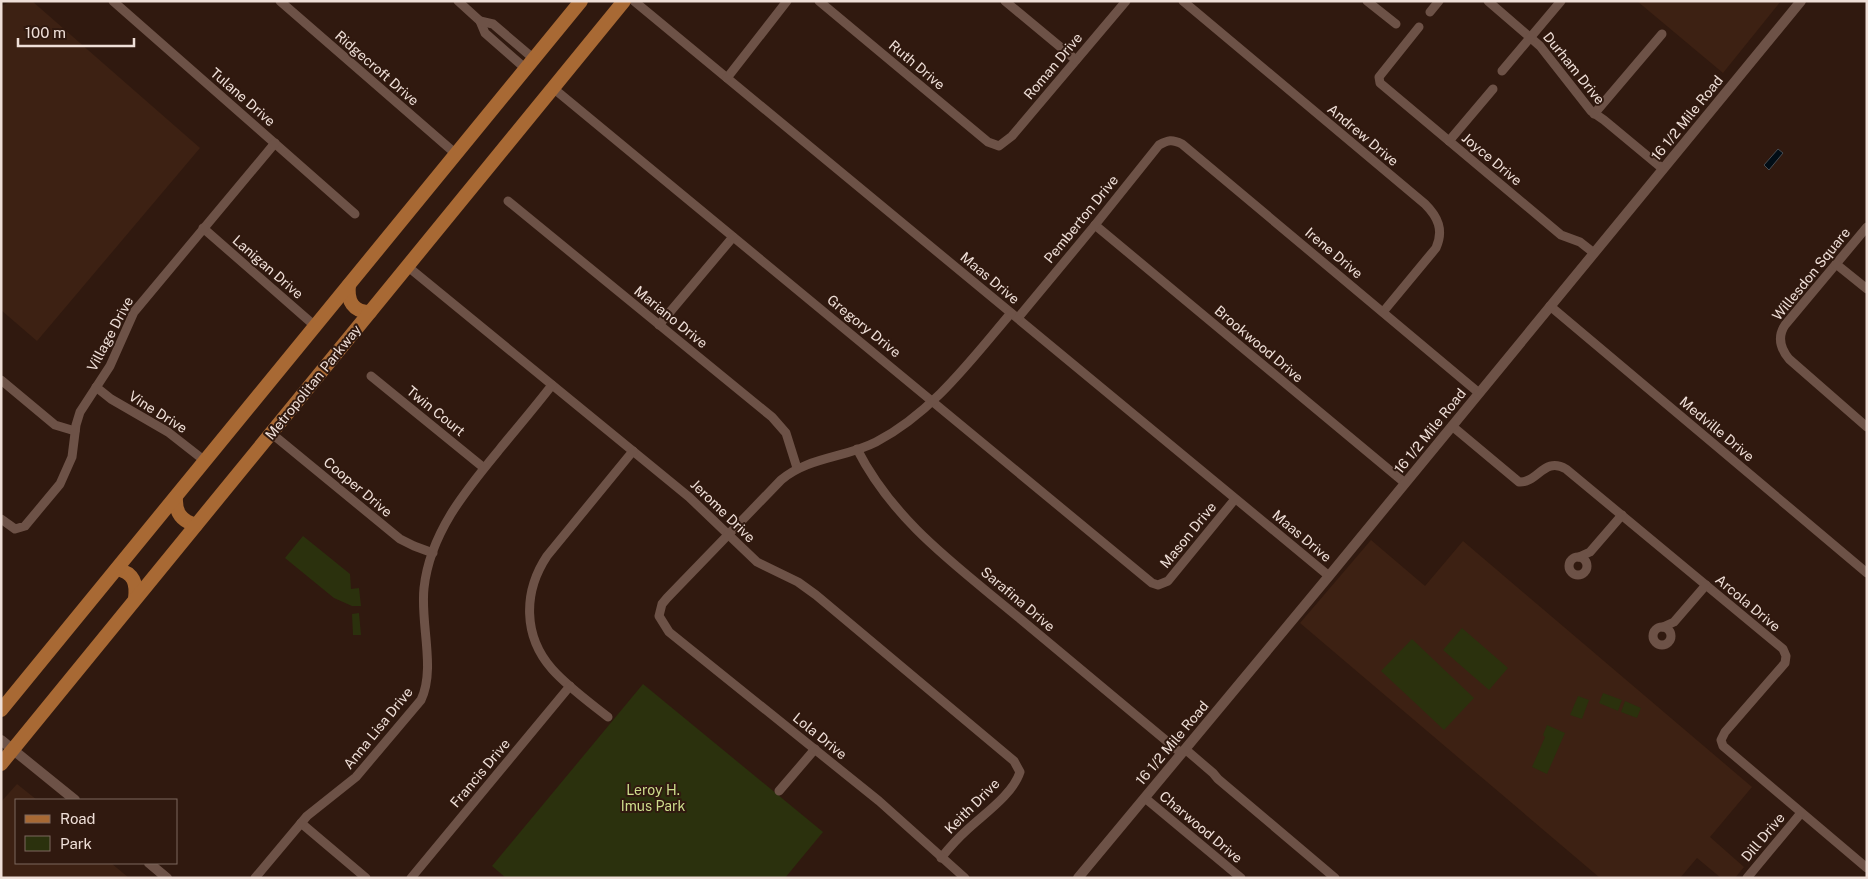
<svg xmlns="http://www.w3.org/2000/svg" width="1868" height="879" font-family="'Public Sans',sans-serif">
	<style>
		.built { fill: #3d2113 }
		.green { fill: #2b310d }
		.water { fill: #010d16; stroke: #484c50 }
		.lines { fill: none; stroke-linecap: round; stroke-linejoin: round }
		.minor { stroke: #6d5247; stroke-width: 9 }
		.tertiary { stroke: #6d5247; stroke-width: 10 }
		.primary { stroke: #a86934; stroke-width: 14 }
		.labels { text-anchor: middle; stroke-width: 4; stroke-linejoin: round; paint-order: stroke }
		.street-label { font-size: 14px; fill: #efdfd8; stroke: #30190f }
		.park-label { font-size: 14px; fill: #cedd8d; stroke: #30190f }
	</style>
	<rect width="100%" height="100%" fill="#30190f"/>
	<g class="built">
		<polygon points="12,1 32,1 200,148 37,341 1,310 1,6"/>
		<polygon points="1637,1 1781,1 1723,73"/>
		<polygon points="1371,540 1425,586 1463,541 1752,787 1710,837 1744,867 1735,878 1721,878 1697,858 1680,878 1600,878 1300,623"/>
		<polygon points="17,784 37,800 16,800 16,863 111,863 129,878 1,878 1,802"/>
	</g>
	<g class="green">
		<polygon points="303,536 350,574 351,589 359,588 361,606 352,606 352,603 352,606 334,598 285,558"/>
		<polygon points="359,613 361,635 353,635 352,614"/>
		<polygon points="1462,628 1508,668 1489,690 1443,650"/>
		<polygon points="1412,639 1474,698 1444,730 1381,671"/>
		<polygon points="643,684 823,832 785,878 506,878 492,866"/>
		<polygon points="1603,693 1622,700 1618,711 1599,703"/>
		<polygon points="1578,696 1589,700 1582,719 1570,715"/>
		<polygon points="1625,701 1641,708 1637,718 1621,712"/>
		<polygon points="1547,725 1565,733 1547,774 1532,767 1545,737 1543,735"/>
	</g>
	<polygon class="water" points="1778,149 1783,153 1769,170 1764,165"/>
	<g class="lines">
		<g class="minor">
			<polyline points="113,1 355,214"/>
			<polyline points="280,1 456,154"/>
			<polyline points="458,1 480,21 485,33 526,69"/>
			<polyline points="634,1 1329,576"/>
			<polyline points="819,1 988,142 999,146 1012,136 1126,1"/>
			<polyline points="1005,1 1076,60"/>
			<path d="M1183,1L1425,204C1438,217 1444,230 1436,248L1383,312"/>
			<polyline points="1367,1 1396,24"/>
			<polyline points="1488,1 1540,46 1591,111 1604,120 1663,169"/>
			<polyline points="1430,12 1439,1"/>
			<polyline points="480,21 493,24 534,59"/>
			<polyline points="1419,27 1379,77 1380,83 1561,235 1580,242 1594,253"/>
			<polyline points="1502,71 1561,1"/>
			<polyline points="727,78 787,1"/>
			<polyline points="553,88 1152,583 1158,585 1168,581 1235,499"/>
			<polyline points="1594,114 1662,34"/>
			<polyline points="1449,141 1493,89"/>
			<polyline points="508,201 772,417 786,433 797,468"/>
			<polyline points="1095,225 1405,483"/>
			<path d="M1867,227L1785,325C1777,337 1780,348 1789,359L1867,427"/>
			<polyline points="203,228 315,326"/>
			<polyline points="1836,264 1867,289"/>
			<path d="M407,266L689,497L757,562L798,582L816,595L1014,761L1020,772C1013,794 984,814 968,829C958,838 949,848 941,858"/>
			<polyline points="1550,306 1867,573"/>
			<path d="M1018,318L1095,225L1159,145C1168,140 1172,139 1182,144L1479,393"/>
			<polyline points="659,325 733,237"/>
			<polyline points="371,376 484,468"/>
			<polyline points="1,380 55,425 75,431"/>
			<polyline points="96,387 111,399 168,432 205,461"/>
			<path d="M1452,426L1519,482C1538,483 1544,456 1566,469L1783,649L1786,656L1785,663L1725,732L1721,740L1723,746L1867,868"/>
			<polyline points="271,433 400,539 414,546 433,553"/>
			<path d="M857,449C894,522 957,566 1018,617C1073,663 1127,708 1181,753"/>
			<polyline points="1,519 15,529 25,526 60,484 72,457 76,425 80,412 110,366 134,312 275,143"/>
			<circle cx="1578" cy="566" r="9"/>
			<polyline points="1579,557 1590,552 1622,515"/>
			<polyline points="1663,627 1674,622 1706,585"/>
			<circle cx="1662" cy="636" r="9"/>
			<path d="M608,717C589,702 568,687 552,669C523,636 523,592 547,556L633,451"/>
			<polyline points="1185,749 1213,773 1218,779 1335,878"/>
			<polyline points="779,791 815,749"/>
			<polyline points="1145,798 1241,878"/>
			<polyline points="301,823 366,878"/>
			<path d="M255,878L307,816L356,777L421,700C436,669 420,623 424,588C430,533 466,490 499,450C517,428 535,407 552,385"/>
			<polyline points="411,878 570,686"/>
			<path d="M965,878L879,801L669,632L659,616L662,604L667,598L781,480C808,457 845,458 876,442C932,413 971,360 1011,313"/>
			<polyline points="1747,878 1801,813"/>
		</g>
		<g class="tertiary">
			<polyline points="1,740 75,800"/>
			<polyline points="149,863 167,878"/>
			<polyline points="1078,878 1329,576 1801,1"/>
		</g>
		<g class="primary">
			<path d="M349,285C347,301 353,312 370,312"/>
			<path d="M176,497C175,512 181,521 196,525"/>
			<path d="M117,569C134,573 137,583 135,599"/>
			<polyline points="1,710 581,1"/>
			<polyline points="1,764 624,1"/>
		</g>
	</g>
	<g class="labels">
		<g class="street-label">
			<text transform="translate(917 65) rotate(40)" y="5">Ruth Drive</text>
			<text transform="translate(1053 66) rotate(-50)" y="5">Roman Drive</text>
			<text transform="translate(377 68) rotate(41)" y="5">Ridgecroft Drive</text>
			<text transform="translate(1574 68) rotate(51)" y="5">Durham Drive</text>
			<text transform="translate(243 97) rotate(41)" y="5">Tulane Drive</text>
			<text transform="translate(1687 118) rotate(-51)" y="5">16 1/2 Mile Road</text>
			<text transform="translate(1363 135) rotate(40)" y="5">Andrew Drive</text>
			<text transform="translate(1492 159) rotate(40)" y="5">Joyce Drive</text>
			<text transform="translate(1081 219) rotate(-51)" y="5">Pemberton Drive</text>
			<text transform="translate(1334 253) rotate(40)" y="5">Irene Drive</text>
			<text transform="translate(268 267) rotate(41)" y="5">Lanigan Drive</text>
			<text transform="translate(1811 274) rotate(-51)" y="5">Willesdon Square</text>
			<text transform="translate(990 278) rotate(40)" y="5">Maas Drive</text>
			<text transform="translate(671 317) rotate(39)" y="5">Mariano Drive</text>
			<text transform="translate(864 326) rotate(39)" y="5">Gregory Drive</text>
			<text transform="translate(110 334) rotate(-62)" y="5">Village Drive</text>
			<text transform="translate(1259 344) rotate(40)" y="5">Brookwood Drive</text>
			<text transform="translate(313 382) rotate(-51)" y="5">Metropolitan Parkway</text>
			<text transform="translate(436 411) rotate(39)" y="5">Twin Court</text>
			<text transform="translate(158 412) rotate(32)" y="5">Vine Drive</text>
			<text transform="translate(1717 429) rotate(40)" y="5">Medville Drive</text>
			<text transform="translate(1430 431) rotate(-51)" y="5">16 1/2 Mile Road</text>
			<text transform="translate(358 487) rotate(40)" y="5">Cooper Drive</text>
			<text transform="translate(723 511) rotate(44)" y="5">Jerome Drive</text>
			<text transform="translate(1188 535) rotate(-51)" y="5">Mason Drive</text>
			<text transform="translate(1302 536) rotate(40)" y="5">Maas Drive</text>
			<text transform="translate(1018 599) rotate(40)" y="5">Sarafina Drive</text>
			<text transform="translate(1748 603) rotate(40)" y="5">Arcola Drive</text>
			<text transform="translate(378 728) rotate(-51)" y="5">Anna Lisa Drive</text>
			<text transform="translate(820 736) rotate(39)" y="5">Lola Drive</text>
			<text transform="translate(1172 743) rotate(-50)" y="5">16 1/2 Mile Road</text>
			<text transform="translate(480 773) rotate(-50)" y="5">Francis Drive</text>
			<text transform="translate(972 806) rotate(-45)" y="5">Keith Drive</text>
			<text transform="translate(1201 827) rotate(40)" y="5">Charwood Drive</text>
			<text transform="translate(1763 837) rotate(-50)" y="5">Dill Drive</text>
		</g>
		<g class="park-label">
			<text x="653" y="795">Leroy H.<tspan x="653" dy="16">Imus Park</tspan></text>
		</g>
	</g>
	<rect width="1868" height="879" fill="none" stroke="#efdfd8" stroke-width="5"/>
	<rect x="15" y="799" width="162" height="65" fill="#30190f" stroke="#7c685f"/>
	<rect x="25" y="815" width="25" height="8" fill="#a86934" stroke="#7c685f"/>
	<text x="60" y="824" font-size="15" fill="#efdfd8">Road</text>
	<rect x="25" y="836" width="25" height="15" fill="#2b310d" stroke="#7c685f"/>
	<text x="60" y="849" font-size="15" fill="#efdfd8">Park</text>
	<path d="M18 38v8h116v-8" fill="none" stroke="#efdfd8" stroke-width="2.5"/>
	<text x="25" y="38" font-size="15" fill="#efdfd8" stroke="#30190f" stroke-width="4" paint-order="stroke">100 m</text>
</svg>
